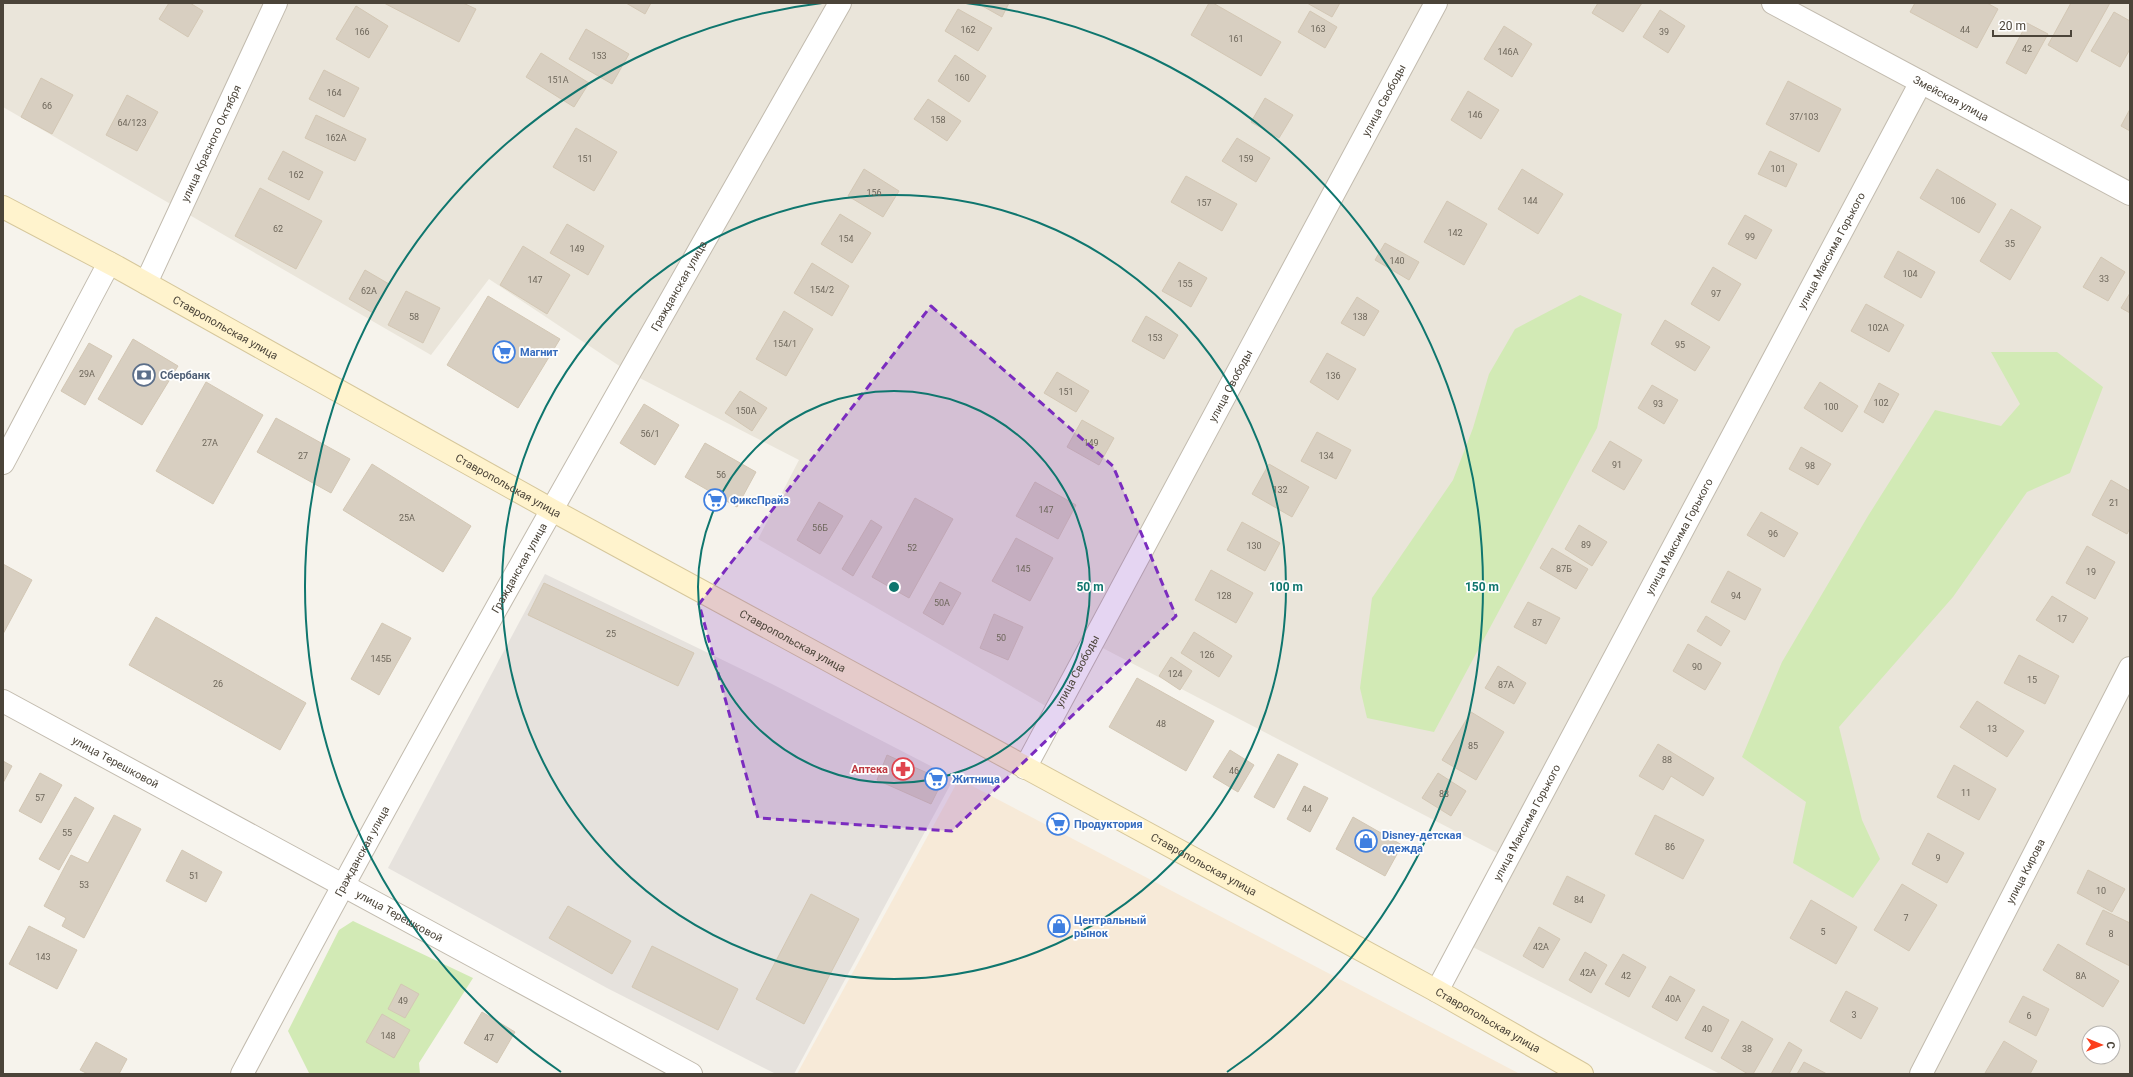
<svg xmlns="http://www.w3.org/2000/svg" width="2133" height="1077" font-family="Roboto,sans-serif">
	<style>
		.residential { fill: #eae5da; fill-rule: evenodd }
		.commercial { fill: #f7ead8 }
		.industrial { fill: #e6e2dd }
		.green { fill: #d2eab5 }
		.building { fill: #d8cfc1; stroke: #d3c7b4 }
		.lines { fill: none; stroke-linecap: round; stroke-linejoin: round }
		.street-casing { stroke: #c2bbae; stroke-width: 24 }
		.secondary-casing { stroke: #d6c79b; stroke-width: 24 }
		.street { stroke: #fff; stroke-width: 22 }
		.secondary { stroke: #fff3cd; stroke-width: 22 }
		.marked { fill: #7b2cbf; fill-opacity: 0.2; stroke: #7b2cbf; stroke-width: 3; stroke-dasharray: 8 5; stroke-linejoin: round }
		.ring { fill: none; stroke: #0f766e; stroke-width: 2 }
		.labels { text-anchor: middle; stroke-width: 3.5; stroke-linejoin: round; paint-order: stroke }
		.number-label { font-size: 9px; fill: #6e675b }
		.street-label { font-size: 11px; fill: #4b4439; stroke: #fff }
		.shop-label { font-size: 11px; font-weight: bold; fill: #366cbe; stroke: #fff; text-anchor: start }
		.service-label { font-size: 11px; font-weight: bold; fill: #4e5e75; stroke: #fff; text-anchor: start }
		.health-label { font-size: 11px; font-weight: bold; fill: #be3a42; stroke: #fff; text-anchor: end }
		.centre { fill: #0f766e; stroke: #fff; stroke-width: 2 }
		.ring-label { font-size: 12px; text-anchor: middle; font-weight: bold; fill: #0f766e; stroke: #fff; stroke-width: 3.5; stroke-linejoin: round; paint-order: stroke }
	</style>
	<rect width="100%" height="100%" fill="#f6f3ec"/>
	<path class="residential" d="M3,3H2130V1074H1720L1463,942L1507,858L1093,643L1056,712L758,539L799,460L630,373L489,279L431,355L3,107ZM2089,1033H2113V1057H2089Z"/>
	<polygon class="commercial" points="959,779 1520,1074 797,1074"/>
	<polygon class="industrial" points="545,574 772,684 954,778 794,1074 776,1074 607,988 388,868"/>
	<g class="green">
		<polygon points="1580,295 1622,314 1597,428 1434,732 1367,718 1360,688 1372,598 1453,480 1473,428 1489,374 1515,329"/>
		<polygon points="1991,352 2057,352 2103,387 2070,473 2027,492 1953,597 1839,727 1862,820 1880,859 1853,898 1793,863 1806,802 1742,757 1782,662 1868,516 1935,410 2001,426 2020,404"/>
		<polygon points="353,921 473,978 419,1063 420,1074 312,1074 309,1073 288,1031 339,930"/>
	</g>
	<g class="building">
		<polygon points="169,3 190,3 203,11 188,37 159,19"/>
		<polygon points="384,3 463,3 476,9 459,42"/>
		<polygon points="626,3 651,3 645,14"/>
		<polygon points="977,3 1009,3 1002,17"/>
		<polygon points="1209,3 1213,3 1281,42 1261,76 1191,35"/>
		<polygon points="1307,3 1340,3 1332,17"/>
		<polygon points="1598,3 1642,3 1623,32 1592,13"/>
		<polygon points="1915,3 1987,3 1998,9 1977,48 1910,12"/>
		<polygon points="2071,3 2110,3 2077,62 2048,45"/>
		<polygon points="356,6 388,26 369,58 336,39"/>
		<polygon points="958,9 992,28 978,51 945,31"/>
		<polygon points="1660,10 1685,26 1668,53 1643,37"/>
		<polygon points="1310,11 1337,27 1325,48 1298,32"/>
		<polygon points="2114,12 2130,21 2130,49 2120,67 2091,51"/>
		<polygon points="2027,23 2048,34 2026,74 2006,63"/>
		<polygon points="1504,26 1532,44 1512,77 1484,59"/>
		<polygon points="586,29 629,54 612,84 569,59"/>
		<polygon points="541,53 589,83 574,107 526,77"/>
		<polygon points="955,55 986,76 969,102 938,81"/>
		<polygon points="324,70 359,88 344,117 309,99"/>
		<polygon points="41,78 73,95 52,134 21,117"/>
		<polygon points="1788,81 1841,109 1819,152 1766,124"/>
		<polygon points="1468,91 1499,110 1481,139 1451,120"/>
		<polygon points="127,95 158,112 137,151 106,135"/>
		<polygon points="1265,98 1293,115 1279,138 1251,122"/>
		<polygon points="928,99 961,121 947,141 914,119"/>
		<polygon points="2130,109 2130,131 2121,126"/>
		<polygon points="316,115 366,139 355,161 305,138"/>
		<polygon points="576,128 617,152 594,191 553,167"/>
		<polygon points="1237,138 1270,158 1256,182 1222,161"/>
		<polygon points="283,151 323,172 309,200 268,179"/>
		<polygon points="1770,151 1797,164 1786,187 1758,174"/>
		<polygon points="864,169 899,191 883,217 848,196"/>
		<polygon points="1522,169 1563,194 1538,234 1498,209"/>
		<polygon points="1937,169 1996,204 1979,233 1920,198"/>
		<polygon points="1186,176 1237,204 1222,231 1171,202"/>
		<polygon points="260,188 322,221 296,269 235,236"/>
		<polygon points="1447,201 1487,224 1464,265 1424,242"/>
		<polygon points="2011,209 2041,227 2010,280 1980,261"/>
		<polygon points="840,214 871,233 852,263 821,244"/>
		<polygon points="1745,215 1772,230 1756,259 1728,244"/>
		<polygon points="567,224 604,246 588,275 550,253"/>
		<polygon points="1385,243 1419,262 1409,280 1375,260"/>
		<polygon points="523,246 570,275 547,314 500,285"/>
		<polygon points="1898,251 1935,272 1921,298 1884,277"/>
		<polygon points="2101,257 2125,272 2108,301 2083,287"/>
		<polygon points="1179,262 1207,278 1191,307 1162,291"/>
		<polygon points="812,263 849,286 832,316 794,293"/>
		<polygon points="1713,267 1741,284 1719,321 1691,304"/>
		<polygon points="365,270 389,284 373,313 349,299"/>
		<polygon points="406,291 440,308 423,343 388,325"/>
		<polygon points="2130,293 2130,313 2121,308"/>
		<polygon points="488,296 560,339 518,408 447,365"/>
		<polygon points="1357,297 1379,311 1364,336 1341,323"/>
		<polygon points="1866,304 1904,325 1889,352 1851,331"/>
		<polygon points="784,311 813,329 786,376 756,359"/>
		<polygon points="1146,316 1178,335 1164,359 1132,341"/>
		<polygon points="1665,320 1710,347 1695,371 1651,344"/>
		<polygon points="133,339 178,366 142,425 98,399"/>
		<polygon points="89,343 112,356 85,405 61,391"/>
		<polygon points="1327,353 1356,369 1338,400 1310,382"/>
		<polygon points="1057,372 1089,391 1076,412 1044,393"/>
		<polygon points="206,382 263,415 213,504 156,471"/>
		<polygon points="1820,382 1858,406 1842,432 1804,408"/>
		<polygon points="1879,383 1899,394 1883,423 1864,412"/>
		<polygon points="1652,385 1678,400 1664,424 1638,408"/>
		<polygon points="740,391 767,408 752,431 725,413"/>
		<polygon points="644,404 679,425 655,465 620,443"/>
		<polygon points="276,418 350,459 331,493 257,452"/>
		<polygon points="1082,420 1114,438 1099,465 1067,447"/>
		<polygon points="1317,432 1351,450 1336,479 1301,461"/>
		<polygon points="1610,441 1642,460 1624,490 1592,471"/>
		<polygon points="705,443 756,472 737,507 685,477"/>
		<polygon points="1801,447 1831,464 1818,485 1789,469"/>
		<polygon points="372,464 471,526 443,572 343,510"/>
		<polygon points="1269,464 1309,487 1292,517 1252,494"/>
		<polygon points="2111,480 2130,491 2130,528 2127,534 2092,515"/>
		<polygon points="1035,482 1076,505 1058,539 1016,516"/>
		<polygon points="915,498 953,519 909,598 872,577"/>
		<polygon points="819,502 843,516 820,554 797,540"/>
		<polygon points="1761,512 1798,533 1784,557 1747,535"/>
		<polygon points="871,520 882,527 853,576 842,569"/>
		<polygon points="1242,522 1280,543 1265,571 1227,550"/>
		<polygon points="1579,525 1607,542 1592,566 1565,549"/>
		<polygon points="1016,538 1053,558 1030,601 992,581"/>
		<polygon points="2087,546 2115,562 2095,599 2066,583"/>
		<polygon points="1552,548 1588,569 1576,589 1540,568"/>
		<polygon points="3,564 32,580 3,634"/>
		<polygon points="1211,570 1253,593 1236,623 1195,600"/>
		<polygon points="1728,571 1761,589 1745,620 1711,602"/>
		<polygon points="940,582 961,593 943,625 923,613"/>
		<polygon points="544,583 694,653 678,686 528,615"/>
		<polygon points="2052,596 2088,618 2073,643 2036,620"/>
		<polygon points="1528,602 1560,618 1546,644 1514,627"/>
		<polygon points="994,614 1023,627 1008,660 980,648"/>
		<polygon points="1706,616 1730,631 1721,646 1697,631"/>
		<polygon points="156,617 306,703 280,750 129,665"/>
		<polygon points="382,623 411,638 379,695 351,679"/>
		<polygon points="1194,632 1232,656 1219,677 1181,653"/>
		<polygon points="1688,644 1721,663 1705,690 1673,671"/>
		<polygon points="2019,655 2059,676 2045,704 2004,683"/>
		<polygon points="1171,657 1192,671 1180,690 1159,676"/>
		<polygon points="1498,666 1526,683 1514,704 1485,688"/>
		<polygon points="1137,678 1214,721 1186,771 1109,727"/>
		<polygon points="1977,701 2024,731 2007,757 1960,727"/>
		<polygon points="1471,712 1504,732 1476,780 1442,760"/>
		<polygon points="1658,744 1714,778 1703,796 1671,776 1663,790 1639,776"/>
		<polygon points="1230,750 1254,765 1238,792 1213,777"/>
		<polygon points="1278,754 1298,764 1274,808 1254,797"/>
		<polygon points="887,755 943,780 931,804 877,780"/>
		<polygon points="3,761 12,766 3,783"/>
		<polygon points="1954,765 1996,789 1979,820 1937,797"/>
		<polygon points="40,773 62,785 41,823 19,811"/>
		<polygon points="1438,773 1466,791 1451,816 1422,798"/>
		<polygon points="1304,786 1328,798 1310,832 1287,819"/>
		<polygon points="75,797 94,808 59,870 39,859"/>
		<polygon points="114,815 141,829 84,938 62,926 66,918 44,906 71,855 88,863"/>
		<polygon points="1655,815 1704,840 1683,879 1635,854"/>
		<polygon points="1353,817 1402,845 1385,876 1336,849"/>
		<polygon points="1928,833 1964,853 1947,883 1912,864"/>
		<polygon points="182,850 222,872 206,902 166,881"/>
		<polygon points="2088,870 2125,889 2112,912 2077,893"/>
		<polygon points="1567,876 1605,895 1591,923 1553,904"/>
		<polygon points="1902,884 1937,905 1909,951 1874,930"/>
		<polygon points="811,894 859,919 804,1024 756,999"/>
		<polygon points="1811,900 1857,927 1836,964 1790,938"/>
		<polygon points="568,906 631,941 612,974 549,938"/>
		<polygon points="2103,910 2130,923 2130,966 2086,944"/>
		<polygon points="29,926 77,950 57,989 9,964"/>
		<polygon points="1539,927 1560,939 1543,968 1523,956"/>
		<polygon points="2058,944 2119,981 2103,1007 2043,970"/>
		<polygon points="652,946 738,989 718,1030 632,987"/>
		<polygon points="1585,952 1607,965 1591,993 1569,980"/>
		<polygon points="1623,954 1646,967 1629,997 1605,984"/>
		<polygon points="1670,976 1695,990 1677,1021 1652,1007"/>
		<polygon points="401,984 419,994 405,1018 388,1009"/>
		<polygon points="1846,991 1878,1008 1861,1039 1830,1021"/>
		<polygon points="2023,996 2049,1009 2036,1036 2009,1022"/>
		<polygon points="1703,1006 1729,1020 1712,1052 1685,1038"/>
		<polygon points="482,1012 515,1032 497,1063 464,1043"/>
		<polygon points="382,1014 410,1030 394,1058 366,1042"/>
		<polygon points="1742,1021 1773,1039 1753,1074 1748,1074 1721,1058"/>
		<polygon points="2004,1041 2037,1061 2030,1074 1985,1073"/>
		<polygon points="96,1042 127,1059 119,1074 88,1074 80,1070"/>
		<polygon points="1789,1042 1802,1050 1789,1074 1771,1074"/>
		<polygon points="1804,1062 1827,1074 1797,1074"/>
	</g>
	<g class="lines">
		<g class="street-casing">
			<g id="street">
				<path id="s1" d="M1773,3L2130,194"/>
				<path id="s2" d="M146,283L276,3"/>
				<polyline points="3,463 109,263"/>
				<path id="s3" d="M3,701L691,1074"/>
				<path id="s4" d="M1025,768L1436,3"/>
				<path id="s5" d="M1437,991L1921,82"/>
				<path id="s6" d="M242,1074C433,713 638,358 840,3"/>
				<path id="s7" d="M1921,1074L2130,668"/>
			</g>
		</g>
		<g class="secondary-casing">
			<g id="secondary">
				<path id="s8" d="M3,207L117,267L552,510L1437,991L1582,1074"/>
			</g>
		</g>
		<use href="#street" class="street"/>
		<use href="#secondary" class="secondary"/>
	</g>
	<path class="marked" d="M931,306L1113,466L1176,616L952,831L758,818L699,604Z"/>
	<g class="ring">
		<circle cx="894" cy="587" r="196"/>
		<circle cx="894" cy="587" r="392"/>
		<path d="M561 1072A588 588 0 0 1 822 3M966 3A588 588 0 0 1 1227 1072"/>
	</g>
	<defs>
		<g id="supermarket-ring" transform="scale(1.15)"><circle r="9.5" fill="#fff" stroke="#3f7fe0" stroke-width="1.5"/><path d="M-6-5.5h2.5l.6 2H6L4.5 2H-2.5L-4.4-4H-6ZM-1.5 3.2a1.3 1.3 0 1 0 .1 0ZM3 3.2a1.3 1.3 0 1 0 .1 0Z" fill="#3f7fe0"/></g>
		<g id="bank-ring" transform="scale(1.15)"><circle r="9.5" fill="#fff" stroke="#5c6f8a" stroke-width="1.5"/><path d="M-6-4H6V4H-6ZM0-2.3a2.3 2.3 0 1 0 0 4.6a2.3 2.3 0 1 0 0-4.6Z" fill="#5c6f8a"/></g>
		<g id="pharmacy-ring" transform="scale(1.15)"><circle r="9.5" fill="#fff" stroke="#e0444e" stroke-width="1.5"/><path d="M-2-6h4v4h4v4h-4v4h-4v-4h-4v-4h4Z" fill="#e0444e"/></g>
		<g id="shop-ring" transform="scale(1.15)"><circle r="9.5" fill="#fff" stroke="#3f7fe0" stroke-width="1.5"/><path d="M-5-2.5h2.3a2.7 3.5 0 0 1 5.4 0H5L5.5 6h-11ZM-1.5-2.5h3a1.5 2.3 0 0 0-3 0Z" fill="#3f7fe0"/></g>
	</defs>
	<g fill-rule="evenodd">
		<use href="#supermarket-ring" x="504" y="352"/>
		<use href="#bank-ring" x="144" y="375"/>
		<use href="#supermarket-ring" x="715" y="500"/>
		<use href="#pharmacy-ring" x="903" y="769"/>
		<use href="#supermarket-ring" x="936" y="779"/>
		<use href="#supermarket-ring" x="1058" y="824"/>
		<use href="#shop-ring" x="1366" y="841"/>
		<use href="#shop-ring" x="1059" y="926"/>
	</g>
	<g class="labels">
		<g class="number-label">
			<text x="1318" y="32">163</text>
			<text x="968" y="33">162</text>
			<text x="1965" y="33">44</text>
			<text x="362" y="35">166</text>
			<text x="1664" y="35">39</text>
			<text x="1236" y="42">161</text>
			<text x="2027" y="52">42</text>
			<text x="1508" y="55">146А</text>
			<text x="599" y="59">153</text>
			<text x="962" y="81">160</text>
			<text x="558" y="83">151А</text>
			<text x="334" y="96">164</text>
			<text x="47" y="109">66</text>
			<text x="1475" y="118">146</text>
			<text x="1804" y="120">37/103</text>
			<text x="938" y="123">158</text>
			<text x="132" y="126">64/123</text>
			<text x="336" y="141">162А</text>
			<text x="585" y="162">151</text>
			<text x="1246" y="162">159</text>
			<text x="1778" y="172">101</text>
			<text x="296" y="178">162</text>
			<text x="874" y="196">156</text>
			<text x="1530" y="204">144</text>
			<text x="1958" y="204">106</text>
			<text x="1204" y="206">157</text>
			<text x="278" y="232">62</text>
			<text x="1455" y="236">142</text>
			<text x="1750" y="240">99</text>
			<text x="846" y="242">154</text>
			<text x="2010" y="247">35</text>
			<text x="577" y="252">149</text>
			<text x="1397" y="264">140</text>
			<text x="1910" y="277">104</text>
			<text x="2104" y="282">33</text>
			<text x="535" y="283">147</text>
			<text x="1185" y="287">155</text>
			<text x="822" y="293">154/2</text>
			<text x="369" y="294">62А</text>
			<text x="1716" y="297">97</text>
			<text x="414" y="320">58</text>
			<text x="1360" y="320">138</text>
			<text x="1878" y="331">102А</text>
			<text x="1155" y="341">153</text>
			<text x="785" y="347">154/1</text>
			<text x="1680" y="348">95</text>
			<text x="87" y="377">29А</text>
			<text x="1333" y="379">136</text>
			<text x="1066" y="395">151</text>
			<text x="1881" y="406">102</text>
			<text x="1658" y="407">93</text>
			<text x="1831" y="410">100</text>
			<text x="746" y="414">150А</text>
			<text x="650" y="437">56/1</text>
			<text x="210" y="446">27А</text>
			<text x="1091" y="446">149</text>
			<text x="303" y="459">27</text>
			<text x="1326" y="459">134</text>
			<text x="1617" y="468">91</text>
			<text x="1810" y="469">98</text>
			<text x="721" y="478">56</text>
			<text x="1280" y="493">132</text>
			<text x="2114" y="506">21</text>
			<text x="1046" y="513">147</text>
			<text x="407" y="521">25А</text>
			<text x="820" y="531">56Б</text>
			<text x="1773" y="537">96</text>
			<text x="1586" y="548">89</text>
			<text x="1254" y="549">130</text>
			<text x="912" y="551">52</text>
			<text x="1023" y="572">145</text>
			<text x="1564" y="572">87Б</text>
			<text x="2091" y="575">19</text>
			<text x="1224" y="599">128</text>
			<text x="1736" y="599">94</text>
			<text x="942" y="606">50А</text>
			<text x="2062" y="622">17</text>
			<text x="1537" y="626">87</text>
			<text x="611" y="637">25</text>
			<text x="1001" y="641">50</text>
			<text x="1207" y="658">126</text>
			<text x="381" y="662">145Б</text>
			<text x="1697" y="670">90</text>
			<text x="1175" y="677">124</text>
			<text x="2032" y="683">15</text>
			<text x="218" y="687">26</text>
			<text x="1506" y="688">87А</text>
			<text x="1161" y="727">48</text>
			<text x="1992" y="732">13</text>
			<text x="1473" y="749">85</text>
			<text x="1667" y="763">88</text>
			<text x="1234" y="774">46</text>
			<text x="1966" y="796">11</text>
			<text x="1444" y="797">83</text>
			<text x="40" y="801">57</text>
			<text x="1307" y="812">44</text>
			<text x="67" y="836">55</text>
			<text x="1670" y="850">86</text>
			<text x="1938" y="861">9</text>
			<text x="194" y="879">51</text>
			<text x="84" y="888">53</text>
			<text x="2101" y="894">10</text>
			<text x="1579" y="903">84</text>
			<text x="1906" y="921">7</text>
			<text x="1823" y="935">5</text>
			<text x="2111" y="937">8</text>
			<text x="1541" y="950">42А</text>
			<text x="43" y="960">143</text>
			<text x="1588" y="976">42А</text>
			<text x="1626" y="979">42</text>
			<text x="2081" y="979">8А</text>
			<text x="1673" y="1002">40А</text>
			<text x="403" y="1004">49</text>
			<text x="1854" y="1018">3</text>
			<text x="2029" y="1019">6</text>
			<text x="1707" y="1032">40</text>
			<text x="388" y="1039">148</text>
			<text x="489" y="1041">47</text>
			<text x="1747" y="1052">38</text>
		</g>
		<g class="street-label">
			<text dy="4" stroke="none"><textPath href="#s1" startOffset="202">Змейская улица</textPath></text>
			<text dy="4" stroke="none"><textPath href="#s4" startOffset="758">улица Свободы</textPath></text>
			<text dy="4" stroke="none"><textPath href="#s2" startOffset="154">улица Красного Октября</textPath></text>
			<text dy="4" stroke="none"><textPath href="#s5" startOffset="839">улица Максима Горького</textPath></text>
			<text dy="4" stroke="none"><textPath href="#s6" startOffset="901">Гражданская улица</textPath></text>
			<text dy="4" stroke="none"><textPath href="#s8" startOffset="253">Ставропольская улица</textPath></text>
			<text dy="4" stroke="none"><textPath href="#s4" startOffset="434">улица Свободы</textPath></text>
			<text dy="4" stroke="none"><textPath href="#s8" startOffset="577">Ставропольская улица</textPath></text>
			<text dy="4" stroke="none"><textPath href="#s5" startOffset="515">улица Максима Горького</textPath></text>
			<text dy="4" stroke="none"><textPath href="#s6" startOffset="577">Гражданская улица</textPath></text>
			<text dy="4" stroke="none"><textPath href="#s8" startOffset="901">Ставропольская улица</textPath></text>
			<text dy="4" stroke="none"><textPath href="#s4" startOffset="110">улица Свободы</textPath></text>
			<text dy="4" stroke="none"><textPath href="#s3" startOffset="128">улица Терешковой</textPath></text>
			<text dy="4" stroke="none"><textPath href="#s5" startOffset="191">улица Максима Горького</textPath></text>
			<text dy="4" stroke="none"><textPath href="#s6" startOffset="253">Гражданская улица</textPath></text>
			<text dy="4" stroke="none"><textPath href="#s8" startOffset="1369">Ставропольская улица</textPath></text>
			<text dy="4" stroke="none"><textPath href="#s7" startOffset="228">улица Кирова</textPath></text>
			<text dy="4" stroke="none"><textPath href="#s3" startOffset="451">улица Терешковой</textPath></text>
			<text dy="4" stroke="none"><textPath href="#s8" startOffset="1693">Ставропольская улица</textPath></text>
		</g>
		<g class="shop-label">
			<text x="520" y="356">Магнит</text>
			<text x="730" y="504">ФиксПрайз</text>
			<text x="952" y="783">Житница</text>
			<text x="1074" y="828">Продуктория</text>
			<text x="1382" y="839">Disney-детская<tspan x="1382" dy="13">одежда</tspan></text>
			<text x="1074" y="924">Центральный<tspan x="1074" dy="13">рынок</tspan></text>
		</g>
		<g class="service-label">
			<text x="160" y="379">Сбербанк</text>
		</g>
		<g class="health-label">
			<text x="888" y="773">Аптека</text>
		</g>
	</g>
	<circle cx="894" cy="587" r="6" class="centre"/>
	<g class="ring-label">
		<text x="1090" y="591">50 m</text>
		<text x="1286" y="591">100 m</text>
		<text x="1482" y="591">150 m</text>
	</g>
	<rect width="2133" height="1077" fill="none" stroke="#4b4439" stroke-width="8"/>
	<g transform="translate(2101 1045) rotate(91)"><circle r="19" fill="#ffffff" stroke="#b7b4b0"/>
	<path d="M0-3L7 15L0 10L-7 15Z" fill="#fc3f1d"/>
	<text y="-6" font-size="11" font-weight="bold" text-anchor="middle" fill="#4b4439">С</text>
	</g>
	<path d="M1993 30v6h78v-6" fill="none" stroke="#4b4439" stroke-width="2"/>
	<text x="1999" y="30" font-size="12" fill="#4b4439" stroke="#ffffff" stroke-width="3" paint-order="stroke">20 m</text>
</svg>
